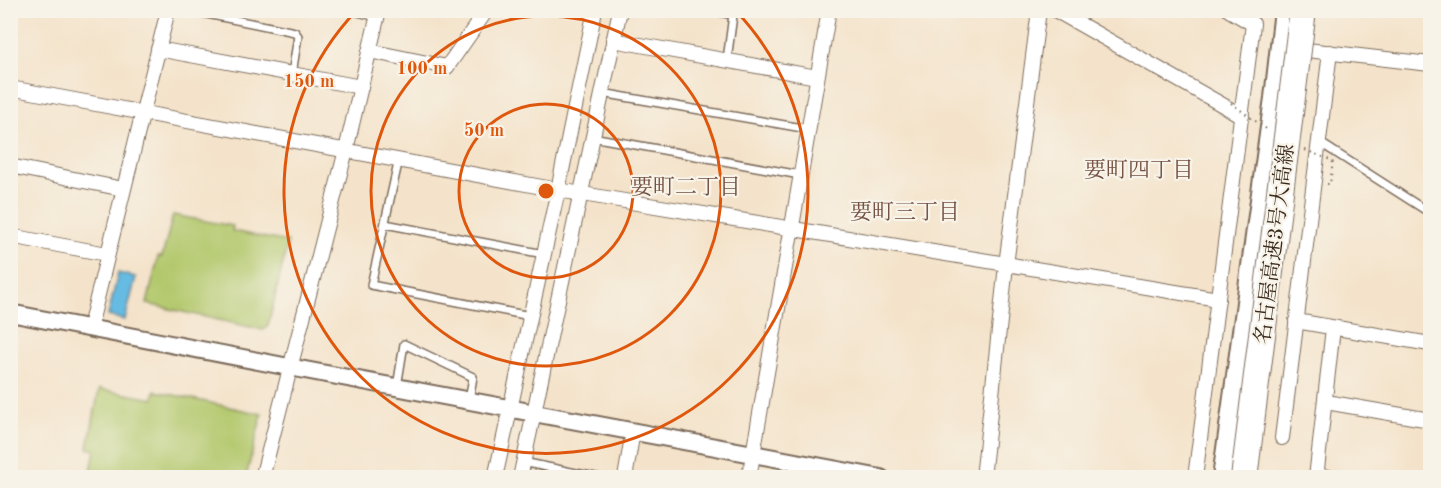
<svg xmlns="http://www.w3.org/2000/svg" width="1441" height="488" font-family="'Old Standard TT','Noto Serif JP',serif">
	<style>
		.green { fill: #b2c86c; stroke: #767945; stroke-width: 1.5 }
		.water { fill: #66bbe2; stroke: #507280; stroke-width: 1.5 }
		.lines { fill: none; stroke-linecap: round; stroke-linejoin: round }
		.service-casing { stroke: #7c6b5a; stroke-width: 10 }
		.minor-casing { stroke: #7c6b5a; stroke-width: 16 }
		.tertiary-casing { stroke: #7c6b5a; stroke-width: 20 }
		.trunk-casing { stroke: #7c6b5a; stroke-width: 26 }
		.path { stroke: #7c6b5a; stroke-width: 2; stroke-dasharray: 1.5 4.5; stroke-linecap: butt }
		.service { stroke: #fff; stroke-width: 7 }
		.minor { stroke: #fff; stroke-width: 14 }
		.tertiary { stroke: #fff; stroke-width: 16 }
		.trunk { stroke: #fff; stroke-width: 22 }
		.motorway-bridge-casing { stroke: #7c6b5a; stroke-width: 28; stroke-linecap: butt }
		.path-bridge { stroke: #7c6b5a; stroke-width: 2; stroke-dasharray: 1.5 4.5; stroke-linecap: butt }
		.motorway-bridge { stroke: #fff; stroke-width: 26 }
		.ring { fill: none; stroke: #df570d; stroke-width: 3 }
		.labels { text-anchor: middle; stroke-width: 4.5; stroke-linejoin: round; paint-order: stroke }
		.street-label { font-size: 21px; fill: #3b2a1e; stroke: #f7f3e8 }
		.neighbourhood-label { font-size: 22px; fill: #755244; stroke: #f7f3e8 }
		.centre { fill: #df570d; stroke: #f7f3e8; stroke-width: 3 }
		.ring-label { font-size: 18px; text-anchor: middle; font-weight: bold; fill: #df570d; stroke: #f7f3e8; stroke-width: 4.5; stroke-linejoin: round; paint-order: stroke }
	</style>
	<rect width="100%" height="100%" fill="#f7f3e8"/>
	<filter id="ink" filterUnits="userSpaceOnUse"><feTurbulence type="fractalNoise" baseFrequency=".0167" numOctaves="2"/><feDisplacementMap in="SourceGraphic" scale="12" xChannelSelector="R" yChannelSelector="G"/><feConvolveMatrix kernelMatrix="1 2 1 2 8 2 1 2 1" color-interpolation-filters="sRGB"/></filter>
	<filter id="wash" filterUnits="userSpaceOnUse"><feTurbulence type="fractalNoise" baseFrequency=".008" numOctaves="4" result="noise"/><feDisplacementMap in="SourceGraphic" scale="24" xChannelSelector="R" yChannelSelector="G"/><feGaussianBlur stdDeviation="1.35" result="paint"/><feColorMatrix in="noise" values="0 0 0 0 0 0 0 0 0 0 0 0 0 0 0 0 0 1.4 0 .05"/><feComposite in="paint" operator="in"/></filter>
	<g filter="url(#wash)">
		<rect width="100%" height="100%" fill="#f4e3ca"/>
		<g class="green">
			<polygon points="173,215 233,226 232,231 288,242 268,326 263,330 147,304 158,257 162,257"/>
			<polygon points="99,389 153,399 155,391 262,414 246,477 90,477 95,450 88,448"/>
		</g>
		<polygon class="water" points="118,273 136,277 125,320 108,316"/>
	</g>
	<g filter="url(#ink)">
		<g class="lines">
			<g class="service-casing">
				<g id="service">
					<polyline points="187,10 295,32 298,36 292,74"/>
					<polyline points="350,10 377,17"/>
					<polyline points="711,10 733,15 727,60"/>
					<polyline points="602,93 808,129"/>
					<polyline points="592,137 800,175"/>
					<polyline points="1319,142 1430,213"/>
					<polyline points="399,159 371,285 530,316"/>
					<polyline points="385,224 544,254"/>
					<polyline points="397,387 404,344 473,377 469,400"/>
					<polyline points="523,462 600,478"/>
				</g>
			</g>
			<g class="minor-casing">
				<g id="minor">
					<polyline points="1055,10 1242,116"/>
					<polyline points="613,40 817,77"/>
					<polyline points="158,49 361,87"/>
					<polyline points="1307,50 1430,64"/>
					<polyline points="369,51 447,67 484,14 464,10"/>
					<polyline points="10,88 558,190 1218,299"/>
					<polyline points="10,166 123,189"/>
					<polyline points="10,236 107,254"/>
					<polyline points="1296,321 1430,344"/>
					<polyline points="90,327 168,10"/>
					<polyline points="1326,402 1430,420"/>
					<polyline points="1282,438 1330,52"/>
					<polyline points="1316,475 1333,478"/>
					<polyline points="262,478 346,150 379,10"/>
					<polyline points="495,478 558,190 595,10"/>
					<polyline points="520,478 620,10"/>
					<polyline points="625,478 633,431"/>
					<polyline points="749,478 829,10"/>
					<polyline points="983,478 1006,265 1039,10"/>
					<polyline points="1195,478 1253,24 1229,10"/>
					<polyline points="1316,478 1333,328"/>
				</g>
			</g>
			<g class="tertiary-casing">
				<polyline id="tertiary" points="10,313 289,367 881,478"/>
			</g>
			<g class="trunk-casing">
				<polyline id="trunk" points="1224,478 1276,98 1286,10"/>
			</g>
			<polyline class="path" points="1327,184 1330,184 1333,161"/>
			<use href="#service" class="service"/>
			<use href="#minor" class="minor"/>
			<use href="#tertiary" class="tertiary"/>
			<use href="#trunk" class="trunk"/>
			<g class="motorway-bridge-casing">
				<polyline id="motorway-bridge" points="1244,478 1303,10"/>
			</g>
			<g class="path-bridge">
				<polyline points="1231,103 1269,131"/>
				<polyline points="1305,150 1333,161"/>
			</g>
			<use href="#motorway-bridge" class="motorway-bridge"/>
		</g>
	</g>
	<g class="ring">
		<circle cx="546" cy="191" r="87"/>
		<circle cx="546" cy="191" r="175"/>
		<path d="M736 11A262 262 0 1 1 356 11"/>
	</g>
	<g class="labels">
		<g class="street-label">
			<text transform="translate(1274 244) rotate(-83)" y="7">名古屋高速3号大高線</text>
		</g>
		<g class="neighbourhood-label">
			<text x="1139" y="177">要町四丁目</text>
			<text x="686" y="194">要町二丁目</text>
			<text x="905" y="219">要町三丁目</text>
		</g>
	</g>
	<circle cx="546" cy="191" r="9" class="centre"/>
	<g class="ring-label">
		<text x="422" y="74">100 m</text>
		<text x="309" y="87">150 m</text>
		<text x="484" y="136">50 m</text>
	</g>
	<rect width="1441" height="488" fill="none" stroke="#f7f3e8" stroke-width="36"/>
</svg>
